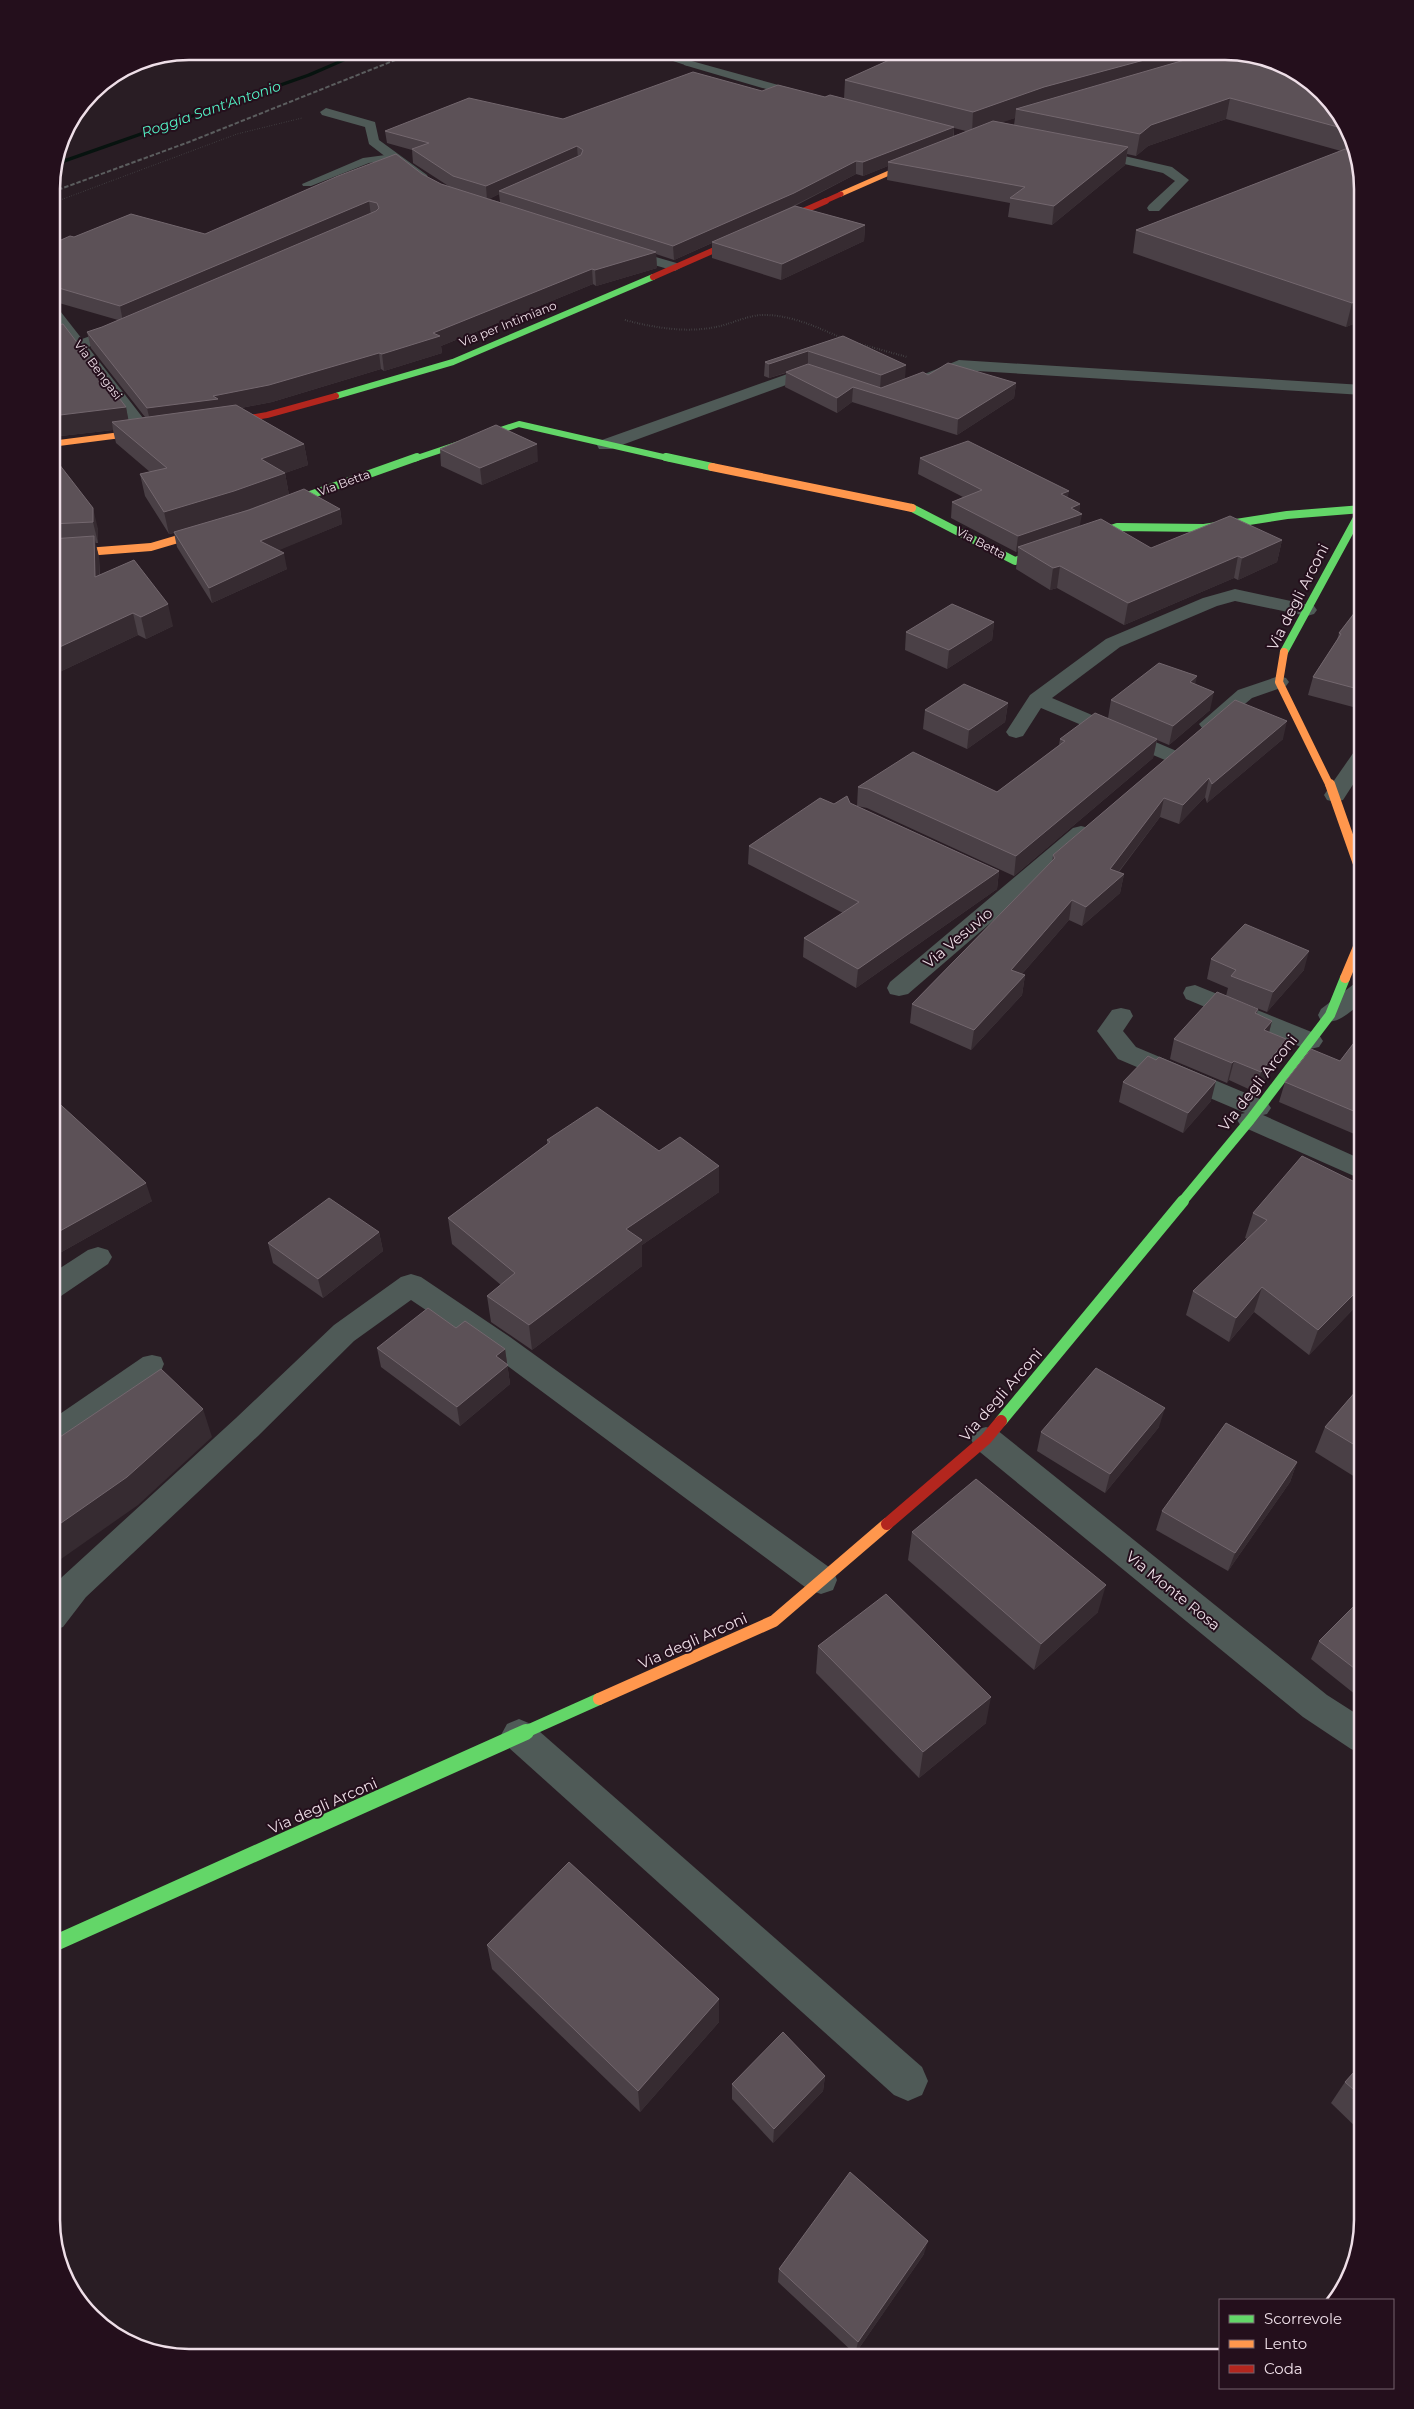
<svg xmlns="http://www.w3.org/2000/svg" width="1414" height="2409" font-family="Montserrat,sans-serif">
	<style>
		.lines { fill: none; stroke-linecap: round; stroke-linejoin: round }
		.stream { fill: #07130f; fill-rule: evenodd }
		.path-far1 { stroke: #545858; stroke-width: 1; stroke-dasharray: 0.5 2; stroke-linecap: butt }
		.path { stroke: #545858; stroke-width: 2; stroke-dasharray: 0.5 2; stroke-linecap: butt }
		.lane { fill: #4f5a57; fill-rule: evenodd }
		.street { fill: #4f5a57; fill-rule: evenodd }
		.fast-far4 { stroke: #63d668; stroke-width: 6 }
		.fast-far3 { stroke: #63d668; stroke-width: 8 }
		.fast-far2 { stroke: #63d668; stroke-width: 10 }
		.fast-far1 { stroke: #63d668; stroke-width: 12 }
		.fast { stroke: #63d668; stroke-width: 16 }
		.slow-far4 { stroke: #ff974d; stroke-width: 5 }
		.slow-far3 { stroke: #ff974d; stroke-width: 6 }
		.slow-far2 { stroke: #ff974d; stroke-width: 8 }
		.slow-far1 { stroke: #ff974d; stroke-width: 10 }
		.slow { stroke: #ff974d; stroke-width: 12 }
		.jam-far2 { stroke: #b3261e; stroke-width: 5 }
		.jam-far1 { stroke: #b3261e; stroke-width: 6 }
		.jam { stroke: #b3261e; stroke-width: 12 }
		.rail { stroke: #5b5d5e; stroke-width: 2; stroke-dasharray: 4.5 2; stroke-linecap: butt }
		.wall { fill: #4a4046; fill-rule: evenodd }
		.shaded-wall { fill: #362b31 }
		.building { fill: #5c5157; stroke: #73676e }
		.labels { text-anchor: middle; stroke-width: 4; stroke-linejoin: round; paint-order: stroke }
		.far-street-label { font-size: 12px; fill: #eedee7; stroke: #240f1c }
		.far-water-label { font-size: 14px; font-style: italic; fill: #54f5c7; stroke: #240f1c }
		.street-label { font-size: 15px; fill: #eedee7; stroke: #240f1c }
		.rim { fill: none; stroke: #eedee7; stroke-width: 2.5 }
	</style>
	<rect width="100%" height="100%" fill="#291d24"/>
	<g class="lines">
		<polygon class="stream" points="361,51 368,51 311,76 55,166 56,162 307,74"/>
		<polyline class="path-far1" points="55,202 237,134 302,118"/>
		<g class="path">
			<polyline points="52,203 58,201"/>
			<path d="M625,320C655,328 686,333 716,327C731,324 746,316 761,315C789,314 817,327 842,338"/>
			<polyline points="860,344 907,357"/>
		</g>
		<g class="lane">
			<polygon points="643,51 658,51 693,63 688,66"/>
			<polygon points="393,154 398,157 397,159 369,163 311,186 303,186 302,184 363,158"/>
			<polygon points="152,1355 161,1357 164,1364 161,1371 60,1441 51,1444 51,1420 143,1357"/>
		</g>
		<g class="street">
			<polygon points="688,60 811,94 813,97 807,101 684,65 684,61"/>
			<polygon points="326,108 375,122 379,140 427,175 428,178 427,181 417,181 369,144 365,127 322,115 320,112"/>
			<polygon points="1090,148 1172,167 1189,180 1159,211 1149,211 1147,208 1149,205 1175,181 1163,173 1086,155 1084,152 1086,149"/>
			<polygon points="621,247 680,264 682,267 675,271 616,254 614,251"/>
			<polygon points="52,306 57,307 82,339 120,325 130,325 133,328 130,331 105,342 88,347 150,427 152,431 150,435 138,435 52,319"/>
			<polygon points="959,360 1363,385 1363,395 961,370 923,385 915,380 917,377"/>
			<polygon points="807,367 827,373 829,376 821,381 808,377 611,449 599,449 597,445 599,441"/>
			<polygon points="1235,589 1314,606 1317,610 1314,614 1307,616 1235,601 1217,606 1120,647 1052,698 1179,752 1183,756 1179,760 1172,762 1165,760 1041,708 1023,736 1016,738 1009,736 1006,732 1030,695 1106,639 1203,598"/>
			<polygon points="1279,676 1286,678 1289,682 1286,686 1252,698 1216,728 1209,730 1202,728 1199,724 1238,690"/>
			<polygon points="1363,747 1363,769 1343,800 1335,802 1327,800 1324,795 1356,749"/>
			<polygon points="1081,826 1089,828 1092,833 1089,838 908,994 899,996 890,994 887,988 890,982 1073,828"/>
			<path d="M1363,982V1002C1349,1012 1339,1025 1321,1021L1318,1015L1321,1009L1354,984Z"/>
			<polygon points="1195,985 1319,1035 1323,1041 1319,1047 1310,1049 1301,1047 1186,999 1183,993 1186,987"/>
			<polygon points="1121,1008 1130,1010 1133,1016 1123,1031 1136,1047 1267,1102 1271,1108 1267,1114 1263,1115 1363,1160 1363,1180 1241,1126 1237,1120 1241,1114 1245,1113 1118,1059 1097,1031 1112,1010"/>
			<polygon points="98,1247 108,1250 112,1257 108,1264 61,1296 51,1299 51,1274 88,1250"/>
			<polygon points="411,1274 421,1277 510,1337 833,1570 837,1580 833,1590 821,1594 809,1590 490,1353 411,1300 354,1341 258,1436 86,1597 63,1627 51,1631 51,1591 62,1577 236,1418 334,1325 401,1277"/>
			<polygon points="986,1427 997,1430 1327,1695 1363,1718 1363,1754 1351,1749 1303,1717 975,1448 971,1439 975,1430"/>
			<polygon points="519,1719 531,1724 922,2067 928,2081 922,2095 908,2101 894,2095 507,1746 501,1735 507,1724"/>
		</g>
		<g class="fast-far4">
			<polyline points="336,396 453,362 653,277"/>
			<polyline points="414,459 519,424 672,459"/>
		</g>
		<g class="fast-far3">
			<polyline points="666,457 712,467"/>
			<polyline points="279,506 417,457"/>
			<polyline points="912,508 1015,561 1117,527 1204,528 1287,515 1362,509"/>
			<polyline points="1284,652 1363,507"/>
		</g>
		<polyline class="fast-far2" points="1182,1202 1250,1120 1330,1015 1345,978"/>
		<g class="fast-far1">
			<polyline points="1001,1421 1183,1201"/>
			<polyline points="523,1733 599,1699"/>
		</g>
		<polyline class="fast" points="51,1945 526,1732"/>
		<polyline class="slow-far4" points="841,194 921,159"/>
		<polyline class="slow-far3" points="51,444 152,431"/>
		<g class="slow-far2">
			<polyline points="712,467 912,508"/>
			<polyline points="60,554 151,547 212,529"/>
			<polyline points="1284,652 1279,682 1330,786"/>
		</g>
		<polyline class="slow-far1" points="1330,784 1363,878 1358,947 1345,978"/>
		<polyline class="slow" points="599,1699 774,1621 887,1524"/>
		<polyline class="jam-far2" points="823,202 841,194"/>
		<g class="jam-far1">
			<polyline points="653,277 826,201"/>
			<polyline points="219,423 267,415 336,396"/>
		</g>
		<polyline class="jam" points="887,1524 986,1439 1001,1421"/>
		<polyline class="rail" points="52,192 189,142 418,51"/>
	</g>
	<g class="wall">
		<path d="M1234,52L1349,129L1363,189V320L1346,327L1133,253L1136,230L1341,151L1226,119L1148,146L1136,156L1127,154L1125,165L1052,225L1008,217L1010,203L887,180L888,166L863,176L856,174L795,206L865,225L864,241L781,280L712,258V243L674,260L656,254L657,268L596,286L593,284L441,346L442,353L384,371L381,369L272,402L241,408L304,444L308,465L285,473L289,495L340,509L342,524L278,550L287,569L212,603L177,547L174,533L169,534L145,496L140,474L150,472L116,443L113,430L52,437L126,407L128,420L145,417L91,348L87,332L102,327L118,320L52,301V244L74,237L205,234L422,174L441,184L450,187L413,163L412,150L387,143L385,131L563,119L762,91L844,99L845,80ZM1015,118L1014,125L1001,122ZM954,128L966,131L954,136ZM499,194L500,202L489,199Z"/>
		<polygon points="843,336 905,379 928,375 1016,383 1014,398 957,435 852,402 837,413 785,387 786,373 769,378 764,376 765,362"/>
		<polygon points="440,449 538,461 482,485 441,466"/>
		<polygon points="52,455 98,529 98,543 95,543 99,557 100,575 173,626 146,639 138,635 51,676"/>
		<polygon points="920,458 1068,498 1080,504 1079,512 1080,526 1151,548 1282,540 1277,562 1238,580 1234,578 1124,625 1057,588 1050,590 1016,569 1018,551 1016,552 951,518 952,502 963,497 918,474"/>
		<polygon points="1363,591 1363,691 1353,707 1308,695 1313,677 1337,640 1339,633 1358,607"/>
		<polygon points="994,622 992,640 947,669 905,650 906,632"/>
		<polygon points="1195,684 1210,710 1169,745 1157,740 1153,758 1014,876 867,808 857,806 858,787 997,792 1059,745 1060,739 1108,718 1111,700"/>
		<polygon points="1235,700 1283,739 1207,803 1205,797 1179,824 1160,817 1119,872 1124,874 1120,893 1082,926 1069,920 1022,974 1025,975 1022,995 971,1050 910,1023 912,1004 1052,861 1053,855"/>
		<polygon points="1008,703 1005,722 967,749 923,729 925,710"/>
		<polygon points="850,803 999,871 997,889 856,988 803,957 804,938 843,913 748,864 749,846 834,804"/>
		<polygon points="1211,959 1304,970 1267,1012 1226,996 1228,988 1207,979"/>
		<polygon points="1258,1009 1257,1014 1272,1021 1269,1032 1281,1059 1255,1092 1229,1080 1227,1083 1170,1059 1174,1039"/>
		<polygon points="1363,1031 1363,1131 1359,1136 1279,1102 1285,1082 1340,1061"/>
		<polygon points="1123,1082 1211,1101 1183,1133 1119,1102"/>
		<polygon points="51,1096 152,1201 58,1254 51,1248"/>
		<polygon points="547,1140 719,1192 642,1245 642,1266 532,1350 491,1322 487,1296 501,1285 452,1244 448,1218 547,1144"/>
		<polygon points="1363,1186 1363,1299 1309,1355 1254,1312 1229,1342 1186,1315 1193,1291 1247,1239 1245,1238 1253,1213"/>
		<polygon points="379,1232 383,1251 323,1298 273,1263 268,1243"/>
		<polygon points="456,1328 505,1349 510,1384 460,1426 381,1367 377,1348"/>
		<polygon points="1363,1383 1363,1482 1315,1452 1325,1427"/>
		<polygon points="1159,1427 1105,1493 1037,1451 1041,1432"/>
		<polygon points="1297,1462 1290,1482 1228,1571 1156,1530 1162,1511"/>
		<polygon points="912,1532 1098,1612 1034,1670 908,1560"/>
		<polygon points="1363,1597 1363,1689 1356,1695 1311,1659 1319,1641"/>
		<polygon points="818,1646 986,1723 919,1778 816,1673"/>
		<polygon points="487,1945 719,1999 719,2022 640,2112 492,1969"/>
		<polygon points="1363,2062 1363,2134 1331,2103 1345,2082"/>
		<polygon points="825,2076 823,2091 773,2143 732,2099 732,2084"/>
		<polygon points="924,2254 855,2354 778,2282 779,2269"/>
	</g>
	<g class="shaded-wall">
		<polygon points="189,51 217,51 122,71 137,62"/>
		<polygon points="1174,52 1234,52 1016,109 1015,118 972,133 973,112 1044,87"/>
		<polygon points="1230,98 1226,119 1148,146 1136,156 1140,134 1151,125"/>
		<polygon points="954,127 953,140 888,162 888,166 863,176 863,162"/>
		<polygon points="577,146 578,159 499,191 499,194 487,200 486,186"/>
		<polygon points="1128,147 1125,165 1052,225 1054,206"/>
		<polygon points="856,161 856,174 793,206 674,260 673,246"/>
		<polygon points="369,201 371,216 123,322 120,306"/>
		<polygon points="865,225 864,241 781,280 782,264"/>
		<polygon points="656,252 657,268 596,286 595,270"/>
		<polygon points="592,269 593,284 441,346 442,353 384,371 382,354 433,333"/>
		<polygon points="1363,298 1363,320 1346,327 1352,303"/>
		<polygon points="808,351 808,365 769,378 769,364"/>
		<polygon points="379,353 381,369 272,402 151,425 147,408 213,396"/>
		<polygon points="906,365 905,379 880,389 881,375"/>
		<polygon points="1016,383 1014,398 957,435 958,419"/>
		<polygon points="853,387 852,402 837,413 837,398"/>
		<polygon points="126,407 130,428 112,422 113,430 52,437 52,416"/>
		<polygon points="304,444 308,465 285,473 289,495 238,513 169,534 164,512 261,459"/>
		<polygon points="537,444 538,461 482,485 480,468"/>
		<polygon points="1069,491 1066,507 1061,494"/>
		<polygon points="1080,504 1079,515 1082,514 1079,530 1018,547 1018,551 1016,552 1018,536 1071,508"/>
		<polygon points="93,508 98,529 98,543 93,522"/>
		<polygon points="340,509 342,524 263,557 260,541"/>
		<polygon points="94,536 99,557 100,599 95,577"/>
		<polygon points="1282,540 1277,562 1238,580 1242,558"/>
		<polygon points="284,553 287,569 212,603 209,588"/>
		<polygon points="1238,556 1234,578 1124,625 1128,603"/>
		<polygon points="1060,566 1057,588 1050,590 1053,568"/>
		<polygon points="168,604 173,626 146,639 141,617"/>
		<polygon points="133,613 138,635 51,676 51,651"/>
		<polygon points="994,622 992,640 947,669 949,650"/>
		<polygon points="1197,676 1193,695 1190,682"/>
		<polygon points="1363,681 1363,691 1353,707 1358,689"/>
		<polygon points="1214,692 1210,710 1169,745 1173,726"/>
		<polygon points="1008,703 1005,722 967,749 969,730"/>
		<polygon points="1287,721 1283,739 1207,803 1212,784"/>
		<polygon points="1157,739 1153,758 1014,876 1016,856"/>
		<polygon points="1209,778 1205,797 1179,824 1183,805"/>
		<polygon points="1164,798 1160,817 1106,888 1110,869"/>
		<polygon points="999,871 997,889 856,988 858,969"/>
		<polygon points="1124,874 1120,893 1082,926 1086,907"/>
		<polygon points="1072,900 1069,920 1008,990 1011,970"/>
		<polygon points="1309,951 1304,970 1267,1012 1273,992"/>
		<polygon points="1025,975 1022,995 971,1050 974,1030"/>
		<polygon points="1272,1021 1267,1040 1264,1030"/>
		<polygon points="1286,1039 1281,1059 1255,1092 1261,1072"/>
		<polygon points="1234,1061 1229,1080 1227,1083 1232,1063"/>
		<polygon points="1216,1081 1211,1101 1183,1133 1188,1113"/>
		<polygon points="1363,1126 1363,1131 1359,1136"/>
		<polygon points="719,1166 719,1192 642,1245 642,1266 532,1350 529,1325 626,1229"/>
		<polygon points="146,1183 152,1201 58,1254 51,1236"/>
		<polygon points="379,1232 383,1251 323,1298 318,1279"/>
		<polygon points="1363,1285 1363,1299 1309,1355 1318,1330"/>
		<polygon points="1262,1287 1254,1312 1229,1342 1236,1318"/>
		<polygon points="505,1349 510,1384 460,1426 457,1407 496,1356"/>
		<polygon points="1165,1408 1159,1427 1105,1493 1110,1474"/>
		<polygon points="203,1409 212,1437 138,1505 51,1566 51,1530"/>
		<polygon points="1297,1462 1290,1482 1228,1571 1235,1553"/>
		<polygon points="1106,1585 1098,1612 1034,1670 1041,1644"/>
		<polygon points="1363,1683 1363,1689 1356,1695"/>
		<polygon points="991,1697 986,1723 919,1778 923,1752"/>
		<polygon points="719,1999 719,2022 640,2112 638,2091"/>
		<polygon points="825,2076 823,2091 773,2143 774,2129"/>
		<polygon points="928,2241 924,2254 855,2354 858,2342"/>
	</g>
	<g class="building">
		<polygon points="909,51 1174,52 1044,87 973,112 845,80"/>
		<polygon points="1212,52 1234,52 1302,75 1349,129 1349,130 1230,98 1151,125 1140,134 1016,109"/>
		<polygon points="693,72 762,91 778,85 825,97 830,95 954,127 863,162 856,161 794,193 673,246 499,191 581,155 583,150 577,146 486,186 453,176 412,149 429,143 385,131 469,98 563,119"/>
		<polygon points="993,121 1128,147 1054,206 1010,198 1025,187 888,162"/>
		<polygon points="1353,146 1363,189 1363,298 1352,303 1136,230"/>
		<polygon points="396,154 422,174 441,184 656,252 595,270 592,269 433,333 440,336 382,354 379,353 269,385 213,396 218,399 147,408 87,332 102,327 376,211 379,208 377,203 369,201 120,306 52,286 52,244 70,236 74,237 131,214 205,234 338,176"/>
		<polygon points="795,206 865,225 782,264 712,242"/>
		<polygon points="63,324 126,407 52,416 52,326"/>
		<polygon points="843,336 906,365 881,375 808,351 769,364 765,362"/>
		<polygon points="948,363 1016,383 958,419 853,387 837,398 786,372 808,364 881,388 923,372 928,375"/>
		<polygon points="236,405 304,444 261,459 285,473 234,491 164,512 140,474 167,468 112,422"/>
		<polygon points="496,425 537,444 480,468 440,449"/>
		<polygon points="968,441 1069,491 1061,494 1080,504 1071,508 1082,514 1018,536 952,502 982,490 920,458"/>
		<polygon points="52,455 93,508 93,522 51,524"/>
		<polygon points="304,489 340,509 260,541 284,553 209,588 174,532 249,510"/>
		<polygon points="1230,516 1282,540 1242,558 1238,556 1128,603 1060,566 1053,568 1018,547 1101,519 1151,548"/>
		<polygon points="94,536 95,577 134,560 168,604 141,617 133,613 51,651 51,539"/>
		<polygon points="1363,602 1363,681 1358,689 1313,677 1341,634 1339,633"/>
		<polygon points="952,604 994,622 949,650 906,632"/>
		<polygon points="1159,663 1197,676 1190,682 1214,692 1173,726 1111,700"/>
		<polygon points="964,684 1008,703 969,730 925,710"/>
		<polygon points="1235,700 1287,721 1212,784 1209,778 1183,805 1164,798 1110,869 1124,874 1086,907 1072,900 1011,970 1025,975 974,1030 912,1004 1055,858 1053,855"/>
		<polygon points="1095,713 1157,739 1016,856 868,789 858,787 913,752 997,792 1065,741 1060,739"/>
		<polygon points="847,796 850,803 999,871 858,969 804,938 859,902 749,846 820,798 834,804"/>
		<polygon points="1245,924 1309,951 1273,992 1231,976 1236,970 1211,959"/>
		<polygon points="1217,992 1258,1009 1255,1013 1272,1021 1264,1030 1286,1039 1261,1072 1234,1061 1232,1063 1174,1039"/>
		<polygon points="1363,1031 1363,1115 1285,1082 1311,1049 1340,1061"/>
		<polygon points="1148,1056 1156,1060 1159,1057 1216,1081 1188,1113 1123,1082"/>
		<polygon points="51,1096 146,1183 51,1236"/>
		<polygon points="597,1107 659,1151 680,1137 719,1166 626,1229 642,1240 529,1325 487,1296 515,1273 448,1218 550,1142 547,1140"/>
		<polygon points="1302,1156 1363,1186 1363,1285 1318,1330 1262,1287 1236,1318 1193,1291 1267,1220 1253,1213"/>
		<polygon points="329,1198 379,1232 318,1279 268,1243"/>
		<polygon points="428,1308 456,1328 465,1321 505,1349 496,1356 508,1365 457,1407 377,1348"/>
		<polygon points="1096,1368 1165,1408 1110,1474 1041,1432"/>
		<polygon points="161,1369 203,1409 127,1477 51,1530 51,1443"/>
		<polygon points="1363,1383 1363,1450 1325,1427"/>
		<polygon points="1226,1423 1297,1462 1235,1553 1162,1511"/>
		<polygon points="976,1479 1106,1585 1041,1644 912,1532"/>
		<polygon points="886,1594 991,1697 923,1752 818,1646"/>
		<polygon points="1363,1597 1363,1675 1319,1641"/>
		<polygon points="569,1862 719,1999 638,2091 487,1945"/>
		<polygon points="783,2032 825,2076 774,2129 732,2084"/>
		<polygon points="1363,2062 1363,2098 1345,2082"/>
		<polygon points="850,2172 928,2241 858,2342 779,2269"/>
	</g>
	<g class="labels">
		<g class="far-street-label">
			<text transform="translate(508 324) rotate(-22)" y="4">Via per Intimiano</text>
			<text transform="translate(98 370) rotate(53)" y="4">Via Bengasi</text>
			<text transform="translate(344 483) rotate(-20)" y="4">Via Betta</text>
			<text transform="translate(981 543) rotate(28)" y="4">Via Betta</text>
		</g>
		<g class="far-water-label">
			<text transform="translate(211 109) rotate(-19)" y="5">Roggia Sant'Antonio</text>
		</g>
		<g class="street-label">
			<text transform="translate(1298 597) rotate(-63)" y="5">Via degli Arconi</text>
			<text transform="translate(958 938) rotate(-40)" y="5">Via Vesuvio</text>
			<text transform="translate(1258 1083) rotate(-52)" y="5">Via degli Arconi</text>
			<text transform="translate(1001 1395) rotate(-49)" y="5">Via degli Arconi</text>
			<text transform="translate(1173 1591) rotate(39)" y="5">Via Monte Rosa</text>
			<text transform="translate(693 1641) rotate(-24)" y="5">Via degli Arconi</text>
			<text transform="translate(323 1806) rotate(-24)" y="5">Via degli Arconi</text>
		</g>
	</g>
	<path d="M0 0H1414V2409H0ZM189 60H1225A129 129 0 0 1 1354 189V2220A129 129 0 0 1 1225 2349H189A129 129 0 0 1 60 2220V189A129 129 0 0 1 189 60Z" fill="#240f1c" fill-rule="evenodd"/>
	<path class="rim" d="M189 60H1225A129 129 0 0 1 1354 189V2220A129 129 0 0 1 1225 2349H189A129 129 0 0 1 60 2220V189A129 129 0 0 1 189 60Z"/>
	<rect x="1219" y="2299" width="175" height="90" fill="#240f1c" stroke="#75626d"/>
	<rect x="1229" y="2315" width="25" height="8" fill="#63d668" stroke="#75626d"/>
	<text x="1264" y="2324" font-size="15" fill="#eedee7">Scorrevole</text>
	<rect x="1229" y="2340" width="25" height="8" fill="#ff974d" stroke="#75626d"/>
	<text x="1264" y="2349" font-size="15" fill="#eedee7">Lento</text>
	<rect x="1229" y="2365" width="25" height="8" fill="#b3261e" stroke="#75626d"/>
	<text x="1264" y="2374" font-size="15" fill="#eedee7">Coda</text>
</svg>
